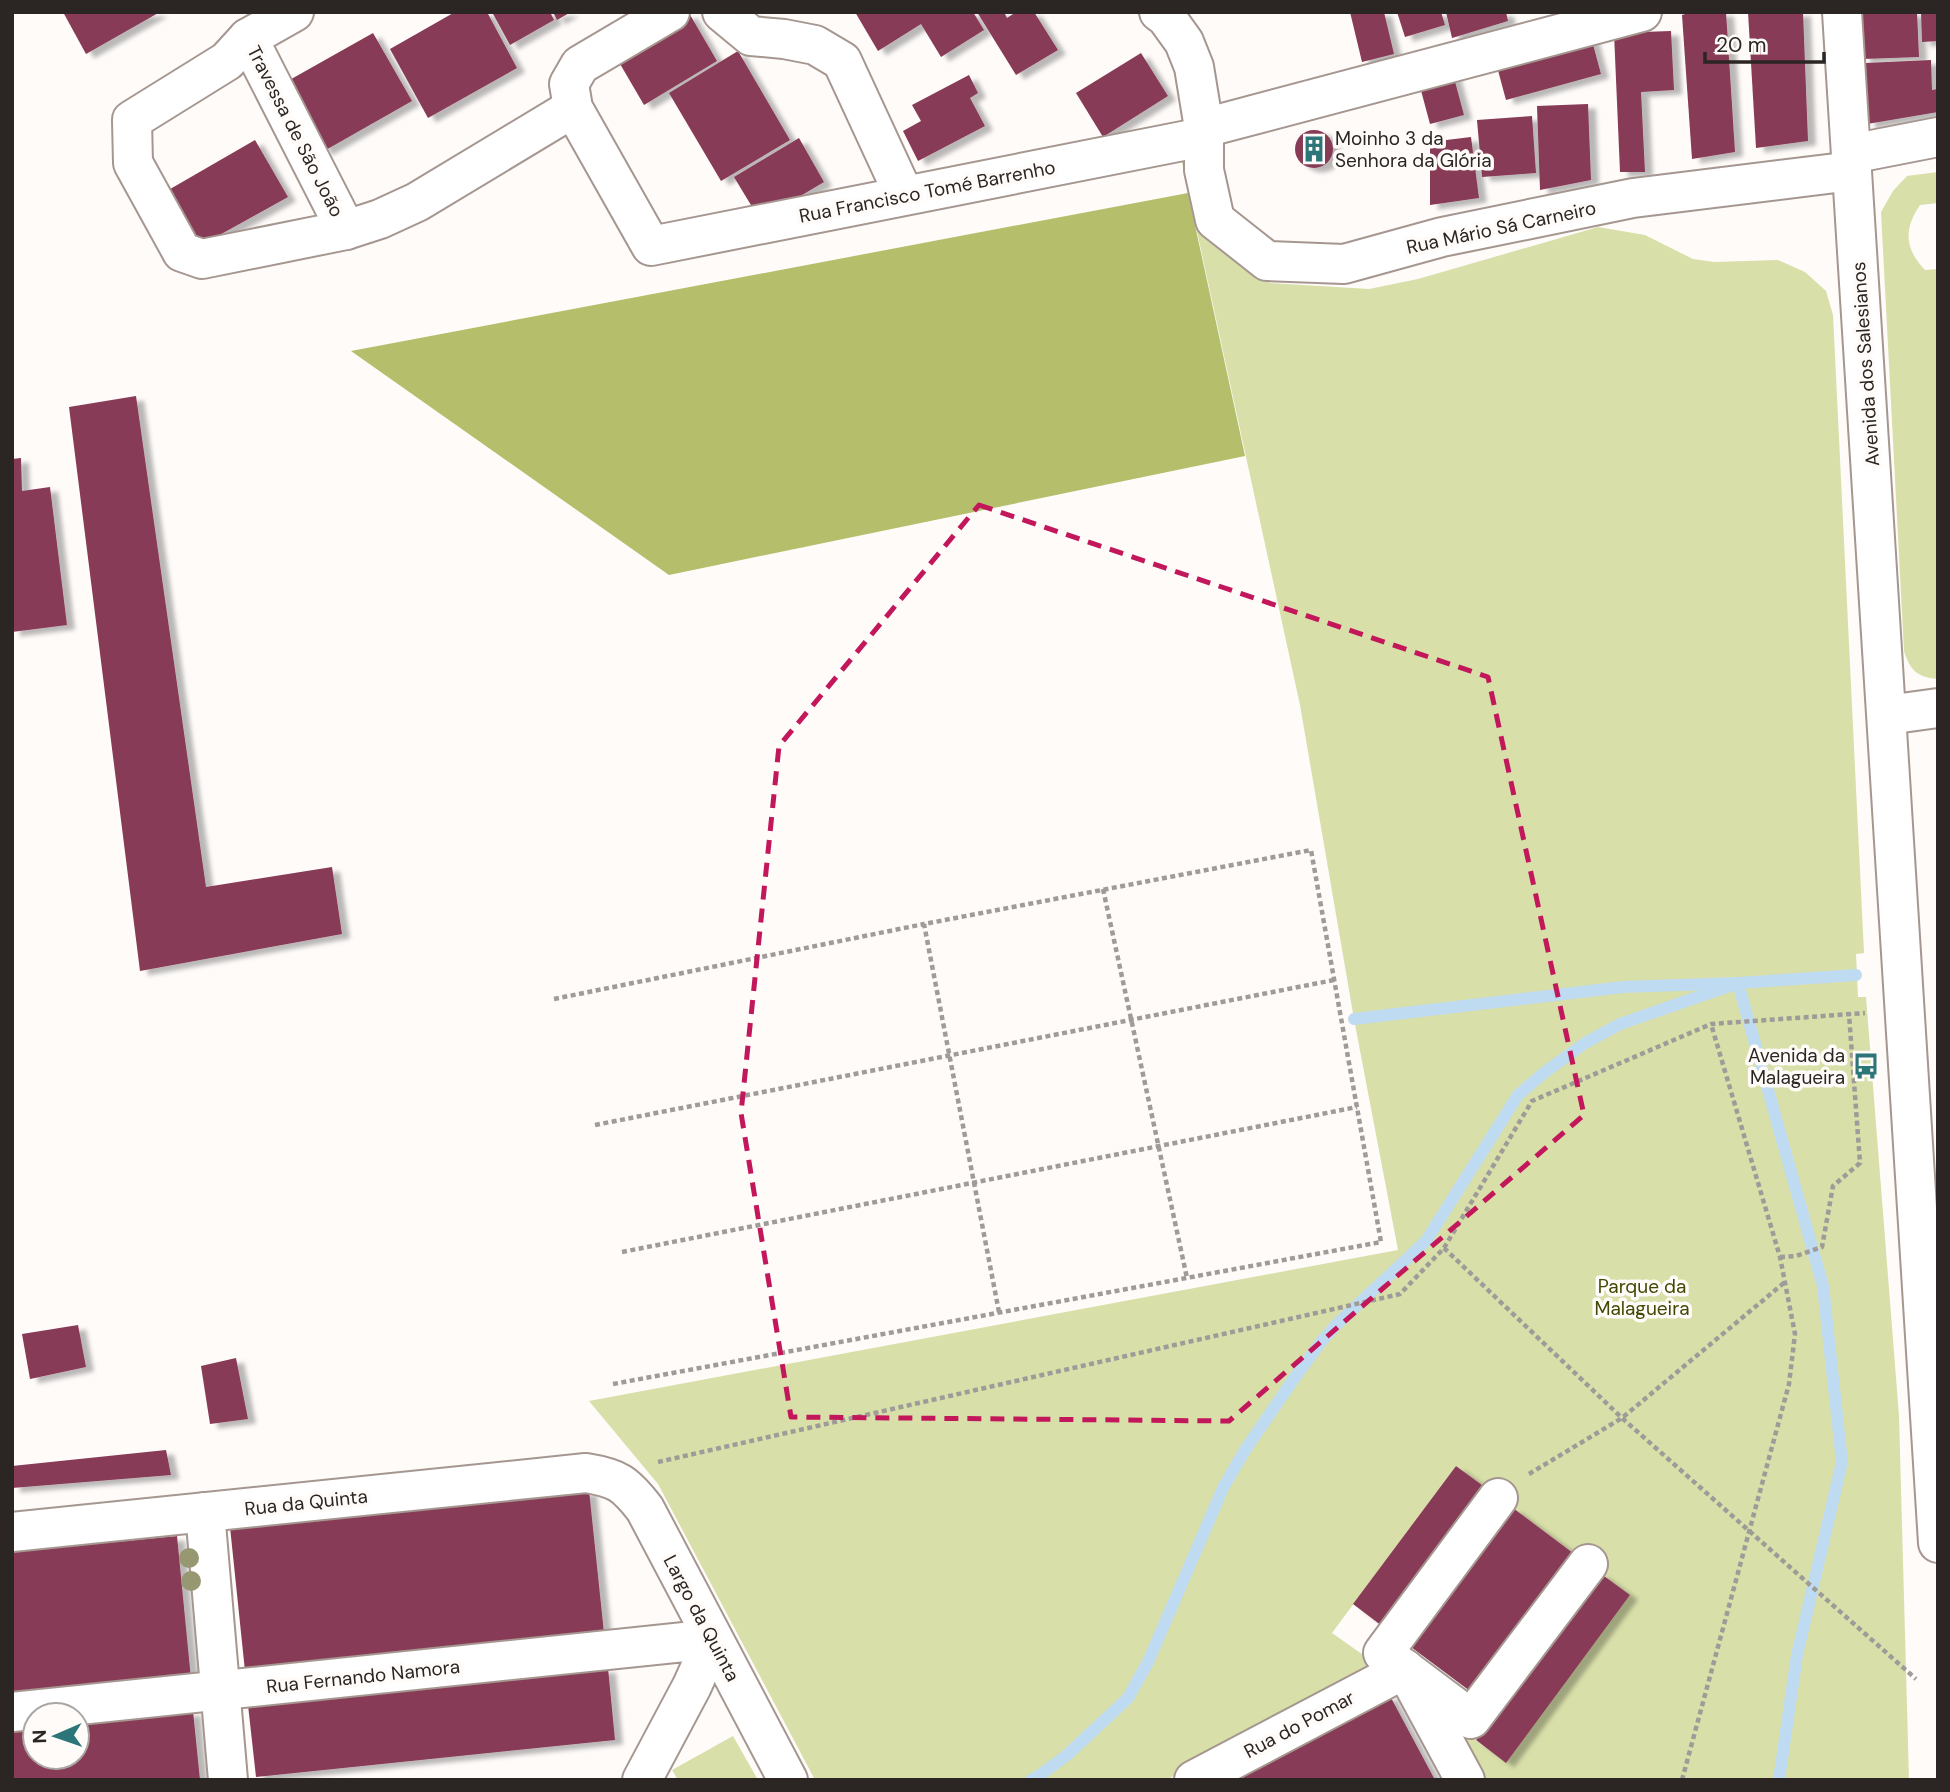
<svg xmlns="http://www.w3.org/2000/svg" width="1950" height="1792" font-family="'DM Sans',sans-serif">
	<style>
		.green { fill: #d8dfa9 }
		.forest { fill: #b5be6a }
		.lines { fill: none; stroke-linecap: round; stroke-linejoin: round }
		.stream { stroke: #bfdbf2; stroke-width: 12 }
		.building { fill: #873a56; filter: url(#shadow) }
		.minor-casing { stroke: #a59690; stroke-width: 42 }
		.path { stroke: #9f9b98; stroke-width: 4.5; stroke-dasharray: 5 3.5; stroke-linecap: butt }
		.minor { stroke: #fff; stroke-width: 38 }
		.tree { fill: #979872 }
		.marked { fill: none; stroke: #c2185b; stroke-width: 5; stroke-dasharray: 14 9; stroke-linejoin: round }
		.labels { text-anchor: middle; stroke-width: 7; stroke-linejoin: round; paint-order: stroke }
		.street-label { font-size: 19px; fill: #2b2623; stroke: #fefbf9 }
		.poi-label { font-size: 19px; fill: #2b2623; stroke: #fefbf9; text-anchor: start }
		.park-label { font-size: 19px; fill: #424703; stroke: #fefbf9 }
	</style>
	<defs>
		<filter id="shadow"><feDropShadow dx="8" dy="4.5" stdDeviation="2" flood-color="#0004"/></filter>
	</defs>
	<rect width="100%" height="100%" fill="#fefbf9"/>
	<g class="green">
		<polygon points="1181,158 1221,244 1247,271 1270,283 1369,289 1418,279 1598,227 1645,235 1693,259 1714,262 1778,260 1805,272 1826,291 1833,315 1864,953 1856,954 1858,997 1866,997 1899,1416 1909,1780 1484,1780 1454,1724 1505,1762 1630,1595 1456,1466 1332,1633 1376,1664 1277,1722 1166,1780 815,1780 658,1484 589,1401 1398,1250 1354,1019 1300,705"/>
		<path d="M1938,172V203L1920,205C1903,230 1905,249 1925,270L1938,269L1937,679C1917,677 1910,670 1904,651L1881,212L1893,191L1907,176Z"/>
		<polygon points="733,1736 758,1780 678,1780 672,1770"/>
	</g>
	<polygon class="forest" points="1188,193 1245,456 669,575 351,351"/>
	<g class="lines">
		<g class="stream">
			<polyline points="1354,1019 1623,987 1738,983 1856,975"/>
			<polyline points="1031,1780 1040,1775 1067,1755 1128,1698 1148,1662 1223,1488 1245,1450 1293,1380 1321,1342 1336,1325 1426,1241 1518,1095 1545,1072 1585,1043 1620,1024 1738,983 1823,1286 1842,1462 1797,1655 1779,1780"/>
		</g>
	</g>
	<g class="building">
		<polygon points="63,12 160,12 86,54"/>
		<polygon points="455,12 487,12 517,68 428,118 390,49"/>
		<polygon points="492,12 550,12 554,20 510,45"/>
		<polygon points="553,12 571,12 557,20"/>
		<polygon points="855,12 973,12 984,30 941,57 921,24 878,51"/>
		<polygon points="977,12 1004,12 1007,18 1016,12 1034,12 1058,50 1016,75"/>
		<polygon points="1350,12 1384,12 1394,54 1362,62"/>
		<polygon points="1397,12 1441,12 1445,25 1405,37"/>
		<polygon points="1446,12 1506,12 1508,21 1452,38"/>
		<polygon points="1691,12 1726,12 1735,152 1692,159 1682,15"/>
		<polygon points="1748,12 1803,12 1808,141 1756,148"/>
		<polygon points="1860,12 1917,12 1919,57 1862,59"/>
		<polygon points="1921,12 1938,12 1938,41 1922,42"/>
		<polygon points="689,13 717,61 644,105 616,57"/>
		<polygon points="1671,31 1674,90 1641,92 1645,172 1620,172 1614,33"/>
		<polygon points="373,33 412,101 324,151 286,82"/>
		<polygon points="1591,37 1601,74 1506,100 1496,63"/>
		<polygon points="738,51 790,140 721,181 669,93"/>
		<polygon points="1141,53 1168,96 1103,137 1076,93"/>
		<polygon points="1931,60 1932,90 1938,89 1938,112 1867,124 1865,63"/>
		<polygon points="1453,74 1464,115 1430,124 1419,83"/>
		<polygon points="969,75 978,93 970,98 985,126 918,161 903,131 921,121 912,105"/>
		<polygon points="1588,104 1591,180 1540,190 1537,106"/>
		<polygon points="1532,116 1536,173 1482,177 1477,120"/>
		<circle cx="1314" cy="149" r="19"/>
		<polygon points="1471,137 1479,198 1430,205 1430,142"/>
		<polygon points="799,138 824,182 760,220 734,177"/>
		<polygon points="255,140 288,197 196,248 165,192"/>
		<polygon points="136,396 206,887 332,867 342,934 140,971 69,407"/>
		<polygon points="21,458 22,491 50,487 67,625 12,632 12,459"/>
		<polygon points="78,1325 86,1367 30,1379 22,1334"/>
		<polygon points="236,1358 248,1419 210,1424 201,1366"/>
		<polygon points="166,1450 171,1475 12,1488 12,1466"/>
		<polygon points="1456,1466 1486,1488 1382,1626 1353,1604"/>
		<polygon points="589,1490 604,1633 245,1671 230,1527"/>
		<polygon points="1513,1508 1573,1553 1470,1691 1411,1647"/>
		<polygon points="177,1536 191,1679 12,1697 12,1552"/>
		<polygon points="1600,1573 1630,1595 1506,1763 1476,1740"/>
		<polygon points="608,1668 615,1740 256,1777 248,1705"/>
		<polygon points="1389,1694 1435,1780 1231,1780"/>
		<polygon points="193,1711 200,1780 12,1780 12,1729 35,1726 35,1757 77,1757 77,1722"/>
	</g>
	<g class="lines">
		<g class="minor-casing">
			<g id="minor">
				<polyline points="670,12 580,65 569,84 573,108 651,246 1203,137"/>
				<polyline points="722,12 751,36 784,39 815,45 842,61 904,195"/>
				<polyline points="1159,12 1166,17 1184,42 1194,67 1204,128 1204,170 1215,220 1267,261 1344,264 1442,237 1633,198 1852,171"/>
				<polyline points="1842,12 1938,1543"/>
				<polygon points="248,38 346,230 202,259 182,252 133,163 132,120 227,61"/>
				<polyline points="248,38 294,12"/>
				<polyline points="1204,128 1642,12"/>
				<polyline points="1851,154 1938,137"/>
				<polyline points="346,230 380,219 417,202 573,108"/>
				<polyline points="1887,715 1938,708"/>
				<polyline points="1498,1498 1383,1653 1471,1719 1588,1564"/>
				<polyline points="205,1512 228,1780"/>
				<path d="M12,1532L586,1473C617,1478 625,1483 645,1509L788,1780"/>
				<polyline points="12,1712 713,1639 692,1686 642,1780"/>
				<polyline points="1194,1780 1405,1669 1465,1780"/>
			</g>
		</g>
		<g class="path">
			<polyline points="1103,889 1187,1278"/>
			<polyline points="554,999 924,924"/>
			<polyline points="595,1125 1334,980"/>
			<polyline points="1444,1248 1622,1418 1916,1679"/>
			<polyline points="622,1252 1357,1107"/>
			<polyline points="1780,1257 1796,1256 1822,1247 1833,1186 1860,1163 1849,1014"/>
			<polyline points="613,1384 1381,1242 1311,850 924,924 999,1312"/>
			<polyline points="658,1462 1400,1294 1444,1248 1532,1101 1711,1024 1865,1013"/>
			<polyline points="1529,1474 1622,1418 1785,1282"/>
			<polyline points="1682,1780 1789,1384 1795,1334 1780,1257 1711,1024"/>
		</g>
		<use href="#minor" class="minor"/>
	</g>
	<g class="tree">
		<circle cx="189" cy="1558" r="10"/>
		<circle cx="191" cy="1581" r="10"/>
	</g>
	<path class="marked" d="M979,505L1488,677L1584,1115L1229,1421L791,1417L741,1113L779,746Z"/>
	<defs>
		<g id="building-bare" transform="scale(2.1)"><path d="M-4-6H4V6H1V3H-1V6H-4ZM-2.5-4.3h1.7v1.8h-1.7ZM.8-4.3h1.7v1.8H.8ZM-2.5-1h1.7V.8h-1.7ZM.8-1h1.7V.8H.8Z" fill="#2c767a" stroke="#fefbf9" stroke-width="2.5" paint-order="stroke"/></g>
		<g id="bus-bare" transform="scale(2.1)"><path d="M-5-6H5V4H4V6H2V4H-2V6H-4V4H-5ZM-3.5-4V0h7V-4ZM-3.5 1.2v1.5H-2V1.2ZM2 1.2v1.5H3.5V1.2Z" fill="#2c767a" stroke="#fefbf9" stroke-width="2.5" paint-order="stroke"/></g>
	</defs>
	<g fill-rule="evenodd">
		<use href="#building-bare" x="1314" y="149"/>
		<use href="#bus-bare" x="1866" y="1066"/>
	</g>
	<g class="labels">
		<g class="street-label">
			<text transform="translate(296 131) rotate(63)" y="7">Travessa de São João</text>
			<text transform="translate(927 191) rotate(-11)" y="7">Rua Francisco Tomé Barrenho</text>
			<text transform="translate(1501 227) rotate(-12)" y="7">Rua Mário Sá Carneiro</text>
			<text transform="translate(1865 364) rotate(-94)" y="7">Avenida dos Salesianos</text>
			<text transform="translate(306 1502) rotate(-6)" y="7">Rua da Quinta</text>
			<text transform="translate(702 1618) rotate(62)" y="7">Largo da Quinta</text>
			<text transform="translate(363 1676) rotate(-6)" y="7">Rua Fernando Namora</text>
			<text transform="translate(1299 1724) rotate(-28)" y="7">Rua do Pomar</text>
		</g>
		<g class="poi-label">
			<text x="1335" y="145">Moinho 3 da<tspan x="1335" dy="22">Senhora da Glória</tspan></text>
			<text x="1845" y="1062" text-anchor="end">Avenida da<tspan x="1845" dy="22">Malagueira</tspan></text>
		</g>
		<g class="park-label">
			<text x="1642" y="1293">Parque da<tspan x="1642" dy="22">Malagueira</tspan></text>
		</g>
	</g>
	<rect width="1950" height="1792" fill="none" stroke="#2b2623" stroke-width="28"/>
	<g transform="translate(56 1736) rotate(268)"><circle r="33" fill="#fefbf9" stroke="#aaa6a3" stroke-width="2"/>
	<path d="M0-5L12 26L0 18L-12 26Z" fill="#2c767a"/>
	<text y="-10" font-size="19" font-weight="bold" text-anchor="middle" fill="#2b2623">N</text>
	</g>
	<path d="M1705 52v10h119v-10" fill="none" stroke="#2b2623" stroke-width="3.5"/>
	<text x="1716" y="52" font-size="21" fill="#2b2623" stroke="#fefbf9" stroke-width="5" paint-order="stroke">20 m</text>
</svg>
